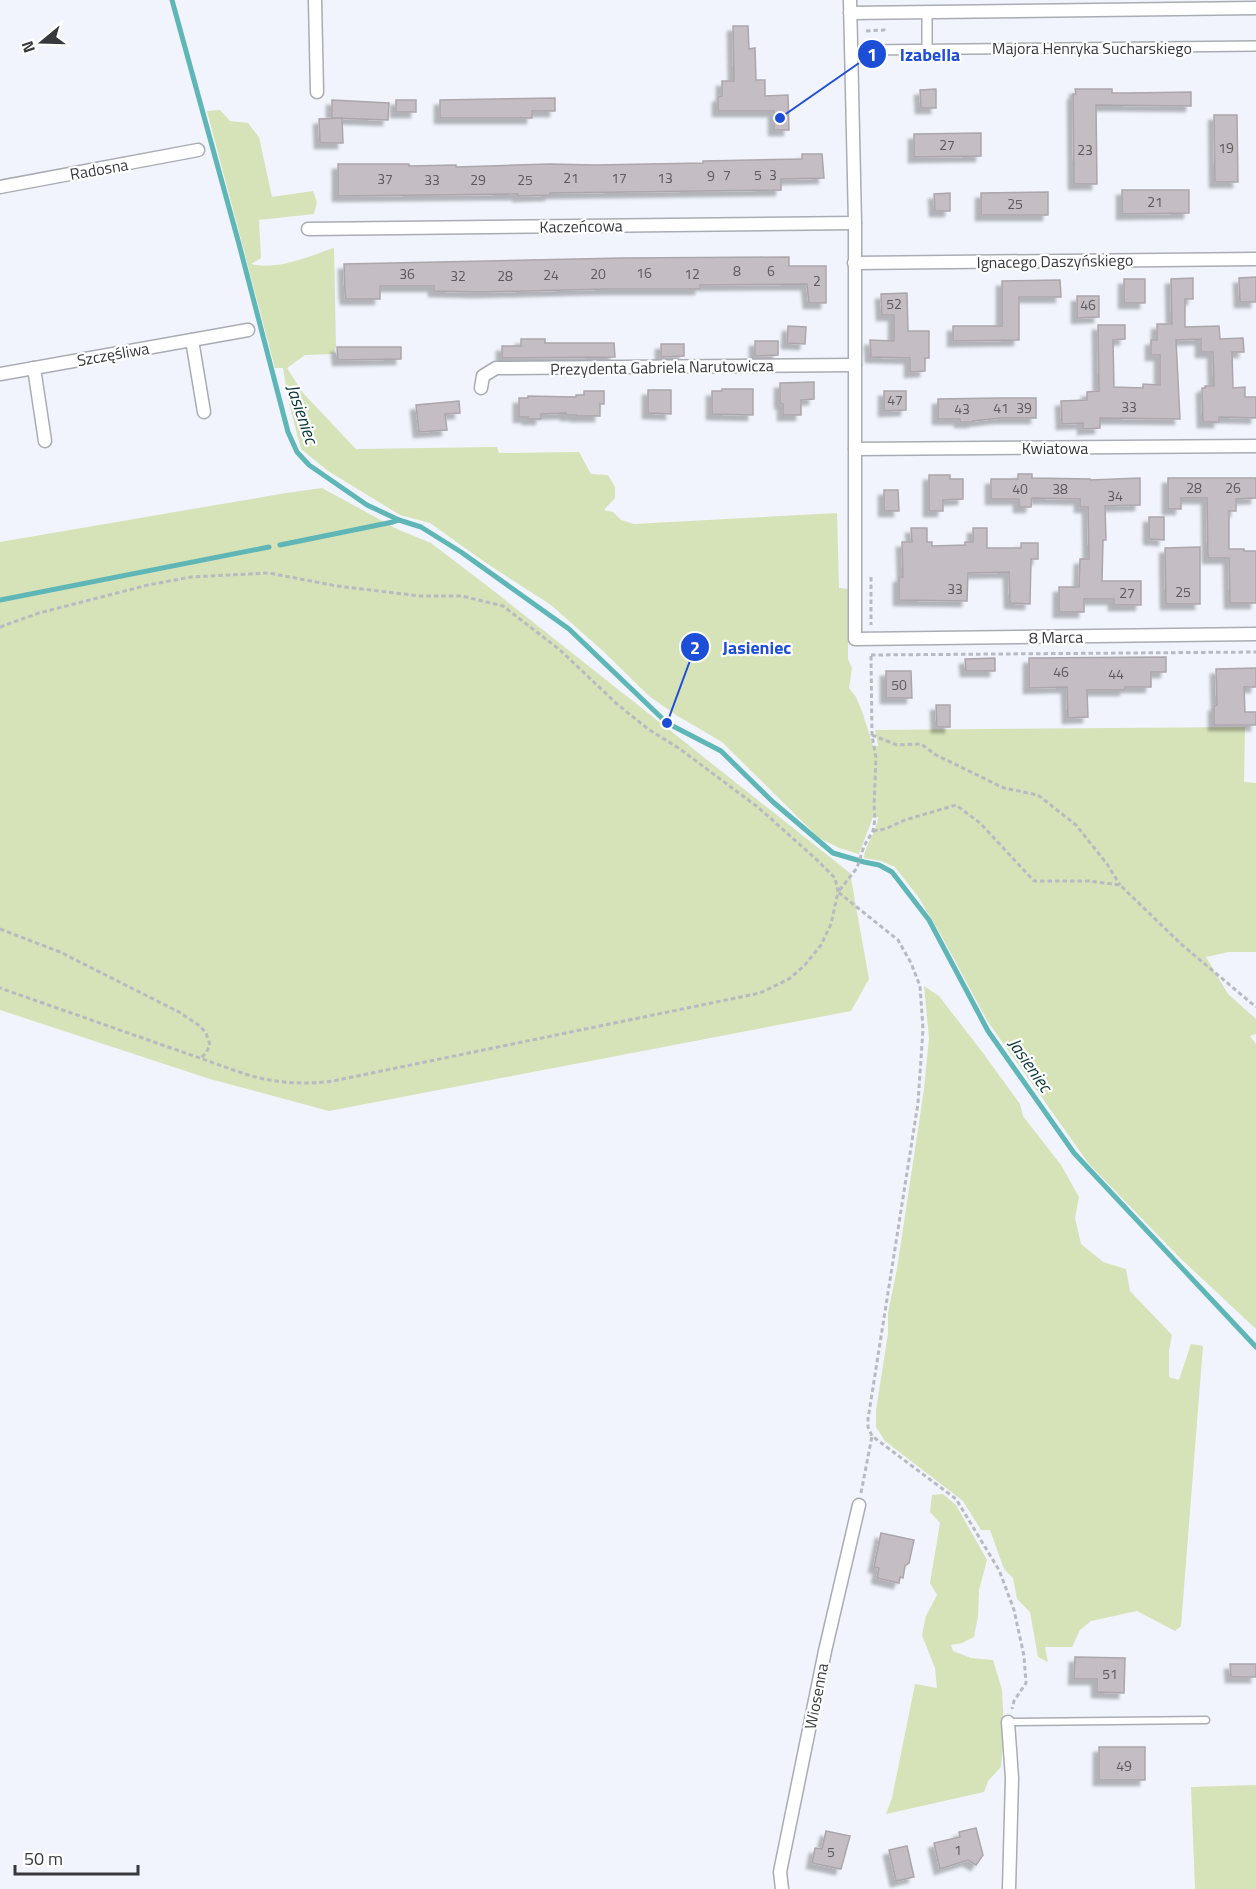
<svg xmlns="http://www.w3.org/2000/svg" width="1256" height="1889" font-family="'Titillium Web',sans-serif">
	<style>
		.green { fill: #d6e2b7 }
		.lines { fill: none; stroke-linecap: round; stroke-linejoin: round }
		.stream { stroke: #5fb6b7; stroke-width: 5 }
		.building { fill: #c4bdc3; stroke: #aca6ac; stroke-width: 1.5; filter: url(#shadow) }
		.service-casing { stroke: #a9acb3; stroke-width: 9 }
		.pedestrian-casing { stroke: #a9acb3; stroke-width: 12 }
		.minor-casing { stroke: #a9acb3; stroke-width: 15 }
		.path { stroke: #b8bac1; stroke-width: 3; stroke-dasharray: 4.5 3; stroke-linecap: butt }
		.service { stroke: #fff; stroke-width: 6 }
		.pedestrian { stroke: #fff; stroke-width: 9 }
		.minor { stroke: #fff; stroke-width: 12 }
		.labels { text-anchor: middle; stroke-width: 4.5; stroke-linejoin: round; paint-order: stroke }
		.number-label { font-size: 14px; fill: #5b5a5e }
		.street-label { font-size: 16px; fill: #38393c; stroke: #fff }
		.water-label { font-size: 18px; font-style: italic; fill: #0b3637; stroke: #fff }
		.leader { fill: none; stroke: #1d4ed8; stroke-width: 2 }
		.callout-dot { fill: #1d4ed8; stroke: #fff; stroke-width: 2 }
		.mark-label { font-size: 18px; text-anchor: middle; font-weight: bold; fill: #fff }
		.callout-label { font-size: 18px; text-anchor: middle; font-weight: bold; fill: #1d4ed8; stroke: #fff; stroke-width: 4.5; stroke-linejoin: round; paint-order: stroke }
	</style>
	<defs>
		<filter id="shadow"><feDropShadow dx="-5.5" dy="5.5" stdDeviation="1.5" flood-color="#0004"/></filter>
	</defs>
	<rect width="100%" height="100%" fill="#f1f4fc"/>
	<g class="green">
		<path d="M220,110L230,121L248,123L259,137L272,197L313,191L317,202L314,214L259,220L261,258L251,264C278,271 309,256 334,248L336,347L333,354L305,355L287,368L303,393L356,449L497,447L499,453L579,452L591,474L608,475L615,487V498L604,510L613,512L621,520L634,524L837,513L839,588L848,589V659L852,668L849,688L856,697L862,711L873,746H878L875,730L1245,727L1244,782L1256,783V952H1229L1206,957L1228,994L1256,1019V1034L1250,1036L1256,1044V1329L1180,1258L1089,1164L988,1022L941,935L919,898L895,867L881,861L864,858C865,843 877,833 878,817H873L859,854L839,848L819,838L722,742L676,715L649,696L603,651L551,605L486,563L430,523L400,515L328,471L301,449L289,403L283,368H275L207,111Z"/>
		<polygon points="322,488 399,530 431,543 499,595 850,873 869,979 851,1011 329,1111 210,1079 0,1010 0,542 286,493"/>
		<polygon points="924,986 939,996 983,1053 1020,1104 1023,1116 1061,1165 1079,1197 1075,1218 1081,1244 1103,1262 1126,1269 1130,1291 1172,1335 1169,1350 1169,1377 1179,1380 1191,1344 1203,1346 1181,1626 1175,1631 1137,1611 1091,1621 1080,1630 1072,1647 1045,1647 1048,1662 1038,1657 1030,1612 1017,1599 1013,1578 1004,1569 990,1530 981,1530 963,1501 885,1441 876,1427 876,1410 888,1334 888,1313 897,1269 924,1089 929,1038"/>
		<polygon points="943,1494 956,1505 987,1560 979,1590 978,1616 974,1637 962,1643 951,1645 953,1651 971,1658 993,1660 1002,1690 1004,1730 1001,1767 988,1781 984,1792 886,1814 892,1798 915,1684 937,1688 935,1668 922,1635 926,1616 937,1595 930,1583 940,1523 930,1512 932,1495"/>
		<polygon points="1256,1785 1256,1889 1195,1889 1191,1787"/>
	</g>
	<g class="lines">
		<g class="stream">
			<polyline points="172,0 239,244 288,432 297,452 309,465 367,505 399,520 421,527 461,552 569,629 667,723 721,751 773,802 833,853 864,862 879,865 892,872 929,920 988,1031 1074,1153 1256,1347"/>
			<polyline points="280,545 393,522 399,520"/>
			<polyline points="0,600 269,547"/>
		</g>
	</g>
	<g class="building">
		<polygon points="733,26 748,26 749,49 755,48 756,80 765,80 765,96 788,95 789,130 774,130 774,111 718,111 718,97 722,96 722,81 734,81"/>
		<polygon points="936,89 936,108 921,108 920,90"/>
		<polygon points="1075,89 1112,89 1112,93 1128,93 1191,92 1191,106 1096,105 1097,184 1074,184 1073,94 1076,94"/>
		<polygon points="555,98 555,111 532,111 532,118 440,118 440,100"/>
		<polygon points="332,100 389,103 388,120 332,118"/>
		<rect x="396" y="100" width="20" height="12"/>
		<polygon points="1214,115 1237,115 1238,182 1215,182"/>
		<polygon points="342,118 343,143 320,143 319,119"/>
		<polygon points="981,133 981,156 914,157 914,134"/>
		<polygon points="802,154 822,154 824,178 781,179 781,190 550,193 550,195 518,196 518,194 338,196 338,164 409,164 409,166 456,165 456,167 550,164 595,165 703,163 703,161 802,159"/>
		<polygon points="1122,190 1189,190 1189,213 1122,214"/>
		<polygon points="1048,192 1048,215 981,215 981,193"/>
		<polygon points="950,193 950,211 935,211 934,194"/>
		<polygon points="789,257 789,266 826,266 826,303 809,303 807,284 700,285 700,289 606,289 481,292 434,291 434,286 380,286 380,299 346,299 345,293 344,264 622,258"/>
		<polygon points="1256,277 1256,302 1240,302 1239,278"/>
		<polygon points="1193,278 1193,299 1185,299 1185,327 1219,326 1220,339 1243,338 1244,352 1232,352 1233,388 1245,387 1245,397 1256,397 1256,418 1219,417 1219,422 1203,422 1202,388 1205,388 1205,386 1214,386 1213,352 1201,352 1201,339 1176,340 1180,419 1100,418 1100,428 1083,429 1083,423 1062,424 1061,401 1087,400 1087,392 1099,391 1098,325 1125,325 1125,339 1113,340 1114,387 1143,388 1143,384 1160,385 1160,355 1151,355 1151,340 1157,340 1157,324 1172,324 1171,279"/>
		<rect x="1124" y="279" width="21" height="24"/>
		<polygon points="1060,280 1061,297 1019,297 1019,340 953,341 953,326 1002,326 1002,281"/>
		<polygon points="907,293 908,331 929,331 929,358 925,358 925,371 910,372 910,358 871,357 870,340 894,341 894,315 882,315 881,294"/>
		<polygon points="1077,296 1099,296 1099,317 1077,318"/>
		<polygon points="788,326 806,327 805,344 787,343"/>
		<polygon points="521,339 545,339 545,343 614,343 615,357 502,358 502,346 521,346"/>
		<polygon points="755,341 778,341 778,355 755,356"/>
		<polygon points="661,344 684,344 684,356 661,357"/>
		<polygon points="337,347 401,347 401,359 338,360"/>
		<polygon points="814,382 814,399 801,400 801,415 783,415 783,404 780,403 780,383"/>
		<polygon points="722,389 753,389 753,415 712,414 712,391 722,391"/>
		<polygon points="648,390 671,390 671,414 648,413"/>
		<polygon points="584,391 604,391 604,404 600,404 600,416 576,416 576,415 566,415 566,413 541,414 541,419 528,419 528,417 519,417 519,398 528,398 528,396 576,397 576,395 584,395"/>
		<polygon points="884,391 906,391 906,410 884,411"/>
		<polygon points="999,398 1036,398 1036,418 1000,418 973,421 973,422 960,422 960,419 938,419 938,399"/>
		<polygon points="459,401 460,413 445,414 447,430 419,432 416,405"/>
		<polygon points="1018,474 1032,474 1032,478 1090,479 1090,480 1140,478 1140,505 1105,506 1106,540 1103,540 1102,581 1141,581 1141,605 1114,605 1114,599 1084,599 1084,612 1059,612 1059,587 1079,587 1080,559 1089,559 1088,507 1080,507 1080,499 1032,498 1031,507 1019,507 1019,499 991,499 991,479 1018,479"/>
		<polygon points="929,475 950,475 950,479 963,479 963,499 943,500 943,511 929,511"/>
		<polygon points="1168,478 1256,478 1256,498 1236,499 1236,511 1229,511 1229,549 1244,549 1244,551 1256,551 1256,603 1230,603 1229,558 1208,558 1207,498 1181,498 1181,509 1168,509"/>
		<polygon points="884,490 898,490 899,511 884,511"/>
		<polygon points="1149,517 1164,517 1164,540 1149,539"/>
		<polygon points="911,528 927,528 927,542 932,542 932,546 965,545 965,542 973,542 973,528 987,528 987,548 1021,548 1021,543 1038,543 1038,559 1031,559 1030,604 1010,603 1009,572 968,573 967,601 899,600 899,577 903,577 902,542 912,542"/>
		<polygon points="1200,547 1200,604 1166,604 1165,548"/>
		<polygon points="1166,657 1166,672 1151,672 1151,687 1125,687 1125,690 1087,690 1088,717 1068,718 1067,687 1029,688 1029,658"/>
		<polygon points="995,658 995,671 966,671 965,659"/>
		<polygon points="1256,668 1256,687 1244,687 1245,712 1256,712 1256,725 1214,725 1214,706 1217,705 1216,669"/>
		<polygon points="886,671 911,671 912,698 886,698"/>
		<polygon points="936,705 950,705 950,727 937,727"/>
		<polygon points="881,1533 914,1540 909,1563 905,1566 903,1578 900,1577 899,1583 877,1578 879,1568 874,1567"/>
		<polygon points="1075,1657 1125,1658 1124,1693 1097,1692 1097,1679 1074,1679"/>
		<polygon points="1230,1664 1256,1664 1256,1677 1231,1677"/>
		<rect x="1099" y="1747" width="46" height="33"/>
		<polygon points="976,1828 983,1855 976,1865 968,1860 940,1869 934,1843 960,1837 959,1832"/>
		<polygon points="826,1831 850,1836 841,1869 812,1863 815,1848 822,1849"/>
		<polygon points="907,1846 914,1877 896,1881 889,1850"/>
	</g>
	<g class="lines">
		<g class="service-casing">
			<polyline id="service" points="1008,1722 1206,1720"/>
		</g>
		<g class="pedestrian-casing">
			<g id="pedestrian">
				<polyline points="927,12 927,49"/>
				<polyline points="866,50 1256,46"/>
			</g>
		</g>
		<g class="minor-casing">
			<g id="minor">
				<polyline points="315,0 317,92"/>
				<polyline points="850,0 855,223 855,639 1256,634"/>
				<polyline points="850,13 1256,8"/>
				<polyline points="0,187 198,150"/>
				<polyline points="308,229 855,223"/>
				<polyline points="854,263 1256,259"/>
				<polyline points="192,340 204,412"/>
				<polyline points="34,368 45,441"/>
				<polyline points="0,374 248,330"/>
				<polyline points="481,388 483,376 496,368 855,365"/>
				<polyline points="855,449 1256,446"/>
				<polyline points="1008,1722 1012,1778 1009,1889"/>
				<polyline points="782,1889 780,1872 825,1651 859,1505"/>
			</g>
		</g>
		<g class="path">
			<polyline points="866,31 884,30 884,26"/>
			<polyline points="871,577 871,625"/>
			<path d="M0,627L39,613L148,585L191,577L269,573L337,586L420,596H462L503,606L560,650L617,704L648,729L680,749L759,808L817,860L835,878L838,892L831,924L821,945L804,966L789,979L760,993L333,1081C304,1085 276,1083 248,1075L0,988"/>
			<polyline points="871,655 1256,652"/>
			<polyline points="871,656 872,735 876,758 874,805 875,819 873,831 864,846 857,868 838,892 898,940 911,963 920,986 923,1029 918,1103 868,1419 868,1427 872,1436 956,1499 999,1570 1014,1610 1024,1656 1026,1683 1014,1701 1012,1709"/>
			<polyline points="872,735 897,745 921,744 936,755 1004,788 1038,795 1076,825 1107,864 1120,885"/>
			<polyline points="873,831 885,829 905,820 956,805 980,823 1034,881 1089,881 1120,885 1181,944 1256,1007"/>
			<polyline points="0,929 60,952 179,1012 200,1026 206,1033 210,1045 206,1053 200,1059"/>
			<polyline points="861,1493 872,1436"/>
		</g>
		<use href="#service" class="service"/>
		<use href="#pedestrian" class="pedestrian"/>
		<use href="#minor" class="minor"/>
	</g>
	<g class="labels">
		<g class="number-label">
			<text x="947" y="150">27</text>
			<text x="1226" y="153">19</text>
			<text x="1085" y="155">23</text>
			<text x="727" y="180">7</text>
			<text x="758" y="180">5</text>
			<text x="773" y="180">3</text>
			<text x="711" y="181">9</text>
			<text x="571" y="183">21</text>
			<text x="619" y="183">17</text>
			<text x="665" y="183">13</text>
			<text x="385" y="184">37</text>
			<text x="432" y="185">33</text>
			<text x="478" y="185">29</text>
			<text x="525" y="185">25</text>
			<text x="1155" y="207">21</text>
			<text x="1015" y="209">25</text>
			<text x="737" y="276">8</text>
			<text x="771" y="276">6</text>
			<text x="644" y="278">16</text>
			<text x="407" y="279">36</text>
			<text x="598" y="279">20</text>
			<text x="692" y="279">12</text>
			<text x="551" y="280">24</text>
			<text x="458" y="281">32</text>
			<text x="505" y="281">28</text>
			<text x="817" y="286">2</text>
			<text x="894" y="309">52</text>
			<text x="1088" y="310">46</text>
			<text x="895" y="405">47</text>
			<text x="1129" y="412">33</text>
			<text x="1001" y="413">41</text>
			<text x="1024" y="413">39</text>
			<text x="962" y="414">43</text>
			<text x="1194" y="493">28</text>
			<text x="1233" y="493">26</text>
			<text x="1020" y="494">40</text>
			<text x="1060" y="494">38</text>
			<text x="1115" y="501">34</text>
			<text x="955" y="594">33</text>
			<text x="1183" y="597">25</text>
			<text x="1127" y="598">27</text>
			<text x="1061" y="677">46</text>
			<text x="1116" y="679">44</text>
			<text x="899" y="690">50</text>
			<text x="1110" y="1679">51</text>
			<text x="1124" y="1771">49</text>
			<text x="958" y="1855">1</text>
			<text x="831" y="1857">5</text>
		</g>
		<g class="street-label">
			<text x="1092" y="54">Majora Henryka Sucharskiego</text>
			<text transform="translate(99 169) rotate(-10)" y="6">Radosna</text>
			<text transform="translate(581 226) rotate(-1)" y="6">Kaczeńcowa</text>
			<text transform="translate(1055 261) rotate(-1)" y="6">Ignacego Daszyńskiego</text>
			<text transform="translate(113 354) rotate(-10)" y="6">Szczęśliwa</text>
			<text transform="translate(662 367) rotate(-1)" y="6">Prezydenta Gabriela Narutowicza</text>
			<text x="1055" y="454">Kwiatowa</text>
			<text transform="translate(1056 637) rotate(-1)" y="6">8 Marca</text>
			<text transform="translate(816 1696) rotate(-79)" y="6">Wiosenna</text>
		</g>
		<g class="water-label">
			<text transform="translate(302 414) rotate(71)" y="6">Jasieniec</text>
			<text transform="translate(1030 1065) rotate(55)" y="6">Jasieniec</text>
		</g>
	</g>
	<path class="leader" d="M780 118L872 54M667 723L695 647"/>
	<g class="callout-dot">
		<circle cx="780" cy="118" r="6"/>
		<circle cx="667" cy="723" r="6"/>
		<circle cx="872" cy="54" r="15"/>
		<circle cx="695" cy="647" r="15"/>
	</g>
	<g class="mark-label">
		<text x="872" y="61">1</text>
		<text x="695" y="654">2</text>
	</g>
	<g class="callout-label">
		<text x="930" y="61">Izabella</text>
		<text x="757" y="654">Jasieniec</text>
	</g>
	<g transform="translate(42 42) rotate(251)" stroke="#ffffff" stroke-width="4.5" paint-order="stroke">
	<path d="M0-4.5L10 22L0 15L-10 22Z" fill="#38393c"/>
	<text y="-9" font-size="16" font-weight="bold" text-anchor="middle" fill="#38393c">N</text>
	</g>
	<path d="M15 1865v9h123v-9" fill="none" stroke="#38393c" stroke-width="3"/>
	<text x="24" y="1865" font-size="18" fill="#38393c" stroke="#ffffff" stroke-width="4.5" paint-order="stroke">50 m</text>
</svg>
